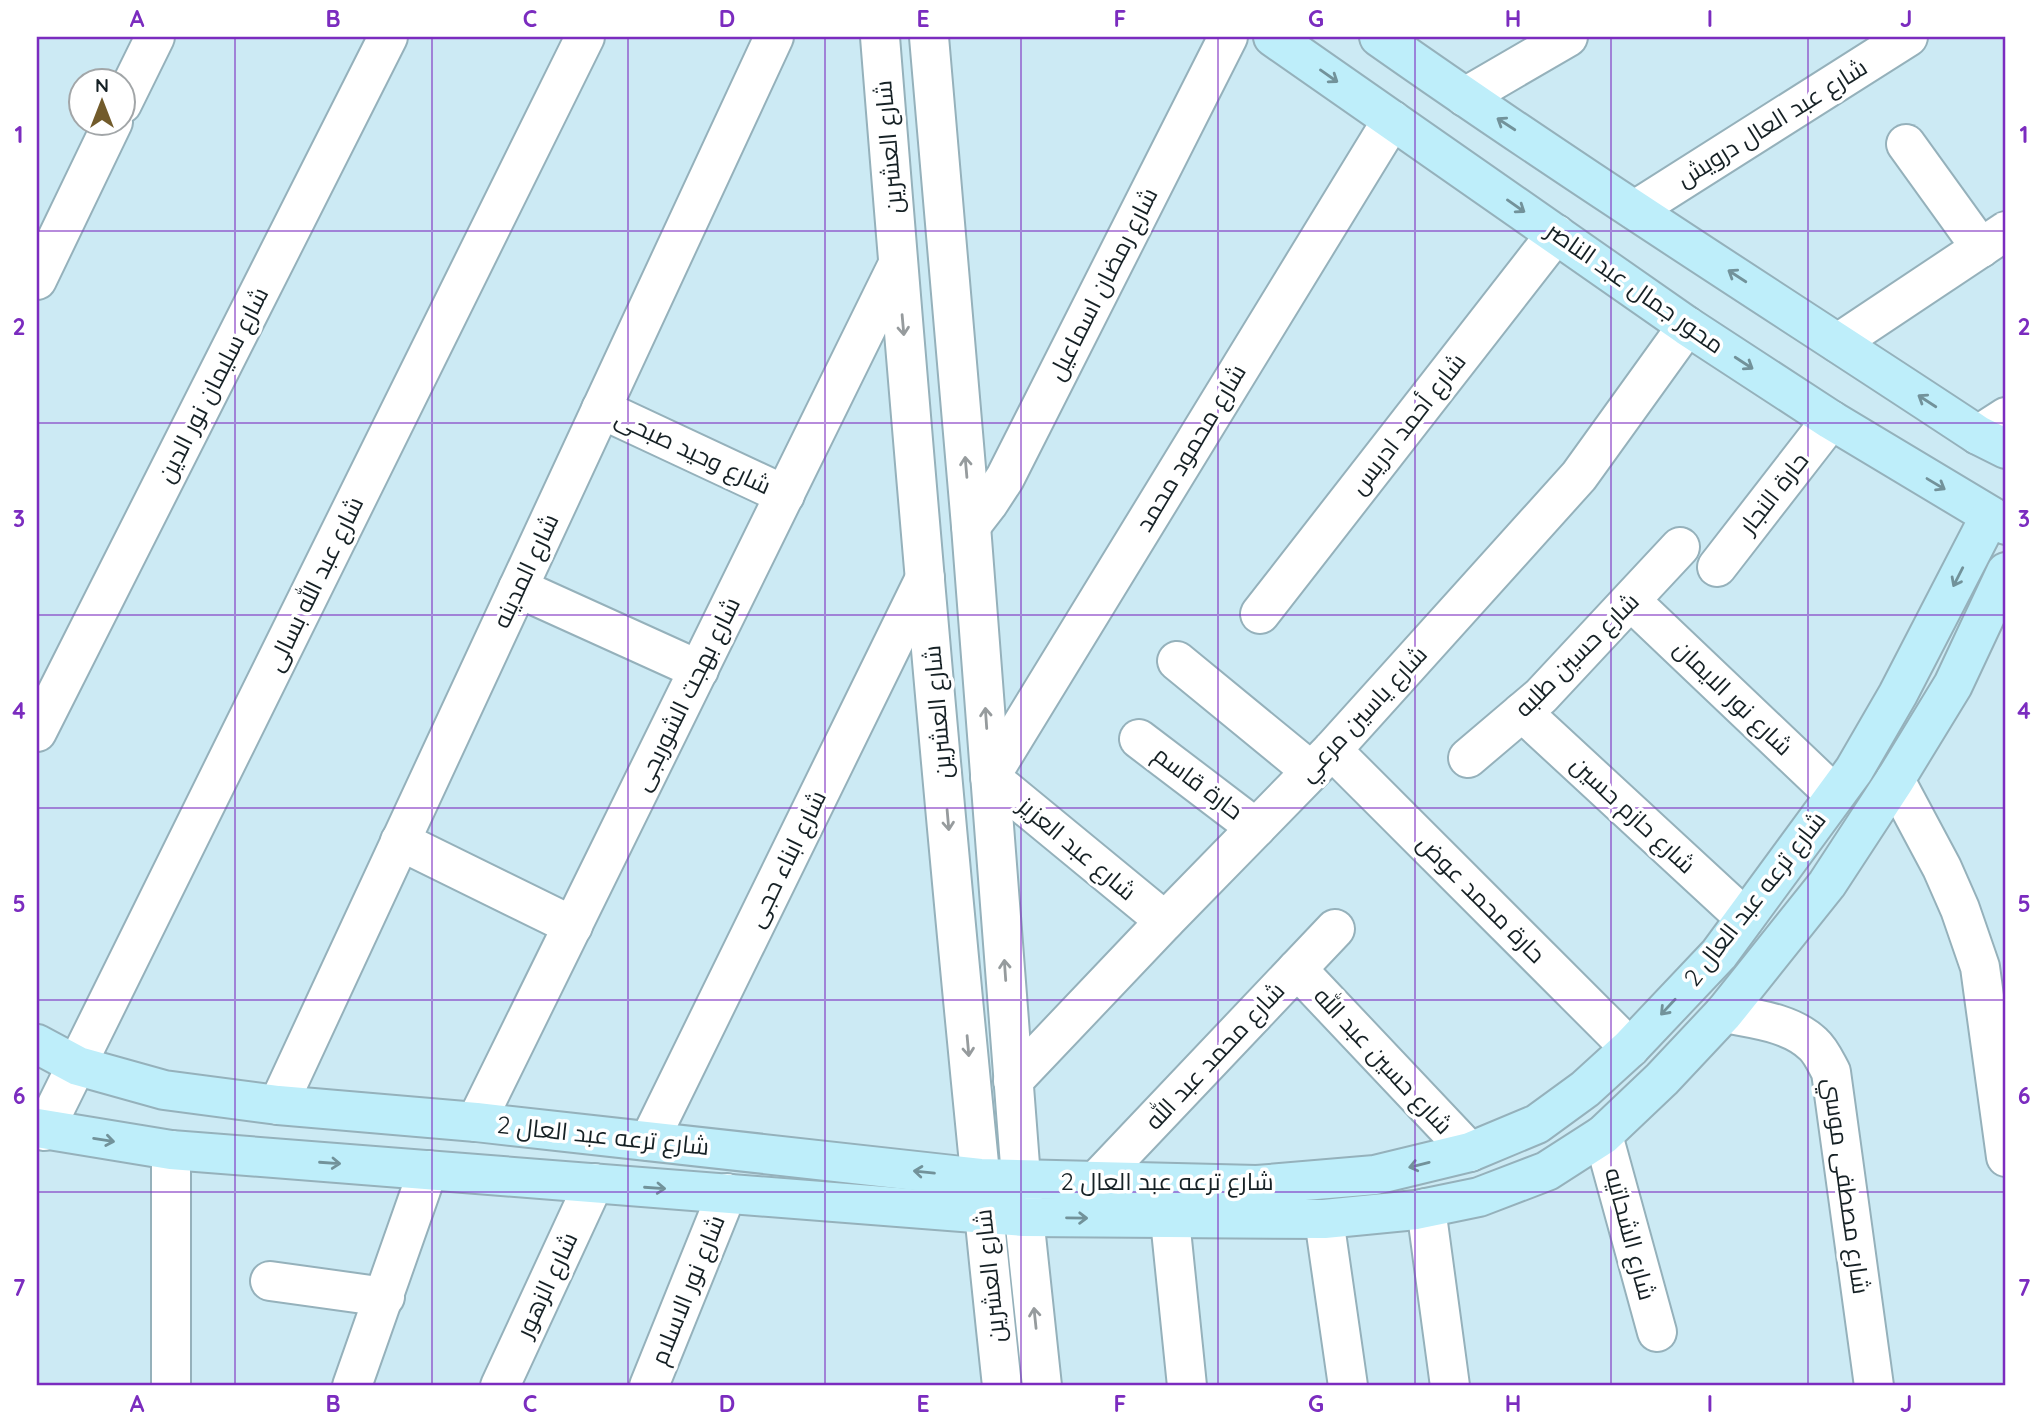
<svg xmlns="http://www.w3.org/2000/svg" width="2043" height="1423" font-family="Quicksand,Cairo,sans-serif">
	<style>
		.lines { fill: none; stroke-linecap: round; stroke-linejoin: round }
		.street-casing { stroke: #95b1bb; stroke-width: 42 }
		.secondary-casing { stroke: #95b1bb; stroke-width: 42 }
		.street { stroke: #fff; stroke-width: 38 }
		.secondary { stroke: #beeefa; stroke-width: 38 }
		.oneway { stroke: #72929a }
		.oneway2 { stroke: #969b9d }
		.grid { fill: none; stroke: #7b2cbf; stroke-width: 2; stroke-opacity: 0.55 }
		.labels { text-anchor: middle; stroke-width: 7; stroke-linejoin: round; paint-order: stroke }
		.street-label { font-size: 24px; fill: #162125; stroke: #fff }
		.neatline { fill: none; stroke: #7b2cbf; stroke-width: 2.5 }
		.grid-label { font-size: 23px; text-anchor: middle; font-weight: bold; fill: #7b2cbf }
	</style>
	<rect width="100%" height="100%" fill="#cceaf4"/>
	<g class="lines">
		<g class="street-casing">
			<g id="street">
				<path d="M880,37C916,487 954,937 1002,1386"/>
				<polyline points="929,37 971,526 1024,1217 1042,1386"/>
				<polyline points="1465,97 1568,37"/>
				<polyline points="122,104 155,37"/>
				<polyline points="1906,144 1981,248"/>
				<polyline points="1635,210 1908,37"/>
				<polyline points="37,280 113,122"/>
				<polyline points="1838,343 2006,231"/>
				<polyline points="601,409 785,495"/>
				<polyline points="1978,435 2006,417"/>
				<polyline points="971,526 988,504 1005,478 1228,37"/>
				<polyline points="1717,567 1831,420"/>
				<polyline points="518,588 699,670"/>
				<polyline points="1631,601 1835,795"/>
				<polyline points="1260,614 1556,234"/>
				<polyline points="1177,661 1311,771"/>
				<polyline points="1522,712 1745,918"/>
				<polyline points="37,732 388,37"/>
				<polyline points="1139,739 1256,828"/>
				<polyline points="1332,750 1630,1048"/>
				<polyline points="1468,758 1541,696 1680,547"/>
				<polyline points="1895,780 1942,868 1960,909 1980,967 2006,1157"/>
				<polyline points="400,841 573,926"/>
				<polyline points="1165,921 990,777 1392,120"/>
				<polyline points="1297,969 1470,1152"/>
				<path d="M1724,1013C1753,1019 1790,1022 1813,1044C1821,1051 1826,1063 1831,1072L1874,1386"/>
				<polyline points="1013,1081 1165,921 1332,750 1579,476 1687,326"/>
				<polyline points="278,1105 774,37"/>
				<polyline points="476,1122 898,264"/>
				<polyline points="44,1131 585,37"/>
				<polyline points="1603,1135 1657,1332"/>
				<polyline points="649,1141 925,578"/>
				<polyline points="171,1150 171,1386"/>
				<polyline points="1095,1182 1335,929"/>
				<polyline points="1426,1208 1450,1386"/>
				<polyline points="1324,1219 1348,1386"/>
				<polyline points="1170,1220 1187,1386"/>
				<polyline points="270,1281 385,1297"/>
				<polyline points="352,1386 428,1170"/>
				<polyline points="500,1386 594,1183"/>
				<polyline points="649,1386 727,1193"/>
			</g>
		</g>
		<g class="secondary-casing">
			<g id="secondary">
				<polyline points="1273,37 1687,326 1831,420 2006,525"/>
				<path d="M1379,37C1575,175 1778,303 1978,435L2006,449"/>
				<polyline points="37,1044 78,1066 164,1090 278,1105 476,1122 980,1178 1257,1185 1375,1175 1470,1152 1537,1124 1585,1089 1630,1048 1719,954 1854,770 1898,694 1990,516"/>
				<polyline points="37,1128 171,1150 1024,1217 1324,1219 1416,1210 1479,1197 1547,1171 1603,1135 1662,1079 1724,1013 1827,884 1895,780 1953,685 2006,572"/>
			</g>
		</g>
		<use href="#street" class="street"/>
		<use href="#secondary" class="secondary"/>
	</g>
	<defs><path id="oneway-shaft" d="M-6 0H5M1.5-3L5.5 0L1.5 3" fill="none" stroke-width="1.6" stroke-linecap="round" stroke-linejoin="round" transform="scale(1.75)"/></defs>
	<g class="oneway">
		<use href="#oneway-shaft" transform="translate(1329 76) rotate(35)"/>
		<use href="#oneway-shaft" transform="translate(1506 124) rotate(-147)"/>
		<use href="#oneway-shaft" transform="translate(1516 206) rotate(35)"/>
		<use href="#oneway-shaft" transform="translate(1737 276) rotate(-147)"/>
		<use href="#oneway-shaft" transform="translate(1744 363) rotate(33)"/>
		<use href="#oneway-shaft" transform="translate(1927 401) rotate(-147)"/>
		<use href="#oneway-shaft" transform="translate(1936 484) rotate(31)"/>
		<use href="#oneway-shaft" transform="translate(1958 577) rotate(117)"/>
		<use href="#oneway-shaft" transform="translate(1668 1007) rotate(133)"/>
		<use href="#oneway-shaft" transform="translate(104 1140) rotate(9)"/>
		<use href="#oneway-shaft" transform="translate(330 1163) rotate(4)"/>
		<use href="#oneway-shaft" transform="translate(1419 1165) rotate(166)"/>
		<use href="#oneway-shaft" transform="translate(924 1172) rotate(-174)"/>
		<use href="#oneway-shaft" transform="translate(655 1188) rotate(4)"/>
		<use href="#oneway-shaft" transform="translate(1077 1218) rotate(1)"/>
	</g>
	<g class="oneway2">
		<use href="#oneway-shaft" transform="translate(903 325) rotate(85)"/>
		<use href="#oneway-shaft" transform="translate(966 467) rotate(-95)"/>
		<use href="#oneway-shaft" transform="translate(986 718) rotate(-94)"/>
		<use href="#oneway-shaft" transform="translate(948 820) rotate(85)"/>
		<use href="#oneway-shaft" transform="translate(1005 970) rotate(-94)"/>
		<use href="#oneway-shaft" transform="translate(968 1046) rotate(85)"/>
		<use href="#oneway-shaft" transform="translate(1035 1318) rotate(-96)"/>
	</g>
	<path class="grid" d="M235,37V1386M432,37V1386M628,37V1386M825,37V1386M1021,37V1386M1218,37V1386M1415,37V1386M1611,37V1386M1808,37V1386M37,231H2006M37,423H2006M37,615H2006M37,808H2006M37,1000H2006M37,1192H2006"/>
	<g class="labels">
		<g class="street-label">
			<text transform="translate(1772 123) rotate(-32)" y="8">شارع عبد العال درويش</text>
			<text transform="translate(889 147) rotate(-95)" y="8">شارع العشرين</text>
			<text transform="translate(1103 284) rotate(-63)" y="8">شارع رمضان اسماعيل</text>
			<text transform="translate(1635 288) rotate(35)" y="8">محور جمال عبد الناصر</text>
			<text transform="translate(213 385) rotate(-63)" y="8">شارع سليمان نور الدين</text>
			<text transform="translate(1408 424) rotate(-52)" y="8">شارع أحمد ادريس</text>
			<text transform="translate(1191 448) rotate(-59)" y="8">شارع محمود محمد</text>
			<text transform="translate(693 452) rotate(25)" y="8">شارع وحيد صبحى</text>
			<text transform="translate(1774 493) rotate(-52)" y="8">حارة النجار</text>
			<text transform="translate(526 571) rotate(-65)" y="8">شارع المدينه</text>
			<text transform="translate(315 584) rotate(-64)" y="8">شارع عبد الله بسالى</text>
			<text transform="translate(1577 655) rotate(-45)" y="8">شارع حسين طلبه</text>
			<text transform="translate(687 694) rotate(-64)" y="8">شارع بهجت الشوربجى</text>
			<text transform="translate(1733 698) rotate(44)" y="8">شارع نور الايمان</text>
			<text transform="translate(938 712) rotate(-95)" y="8">شارع العشرين</text>
			<text transform="translate(1363 714) rotate(-47)" y="8">شارع ياسين مرعي</text>
			<text transform="translate(1198 783) rotate(37)" y="8">حارة قاسم</text>
			<text transform="translate(1633 815) rotate(43)" y="8">شارع حازم حسين</text>
			<text transform="translate(1077 849) rotate(40)" y="8">شارع عبد العزيز</text>
			<text transform="translate(787 859) rotate(-64)" y="8">شارع ابناء حجى</text>
			<text transform="translate(1481 899) rotate(45)" y="8">حارة محمد عوض</text>
			<text transform="translate(1755 899) rotate(-52)" y="8">شارع ترعه عبد العال 2</text>
			<text transform="translate(1215 1056) rotate(-47)" y="8">شارع محمد عبد الله</text>
			<text transform="translate(1383 1061) rotate(47)" y="8">شارع حسين عبد الله</text>
			<text transform="translate(603 1136) rotate(6)" y="8">شارع ترعه عبد العال 2</text>
			<text x="1167" y="1190">شارع ترعه عبد العال 2</text>
			<text transform="translate(1846 1186) rotate(82)" y="8">شارع مصطفى موسي</text>
			<text transform="translate(1630 1234) rotate(75)" y="8">شارع الشحاتيه</text>
			<text transform="translate(990 1276) rotate(-96)" y="8">شارع العشرين</text>
			<text transform="translate(547 1285) rotate(-65)" y="8">شارع الزهور</text>
			<text transform="translate(688 1290) rotate(-68)" y="8">شارع نور الاسلام</text>
		</g>
	</g>
	<rect width="2043" height="1423" fill="none" stroke="#ffffff" stroke-width="77"/>
	<g transform="translate(102 102)"><circle r="33" fill="#ffffff" stroke="#a2a6a8" stroke-width="2"/>
	<path d="M0-5L12 26L0 18L-12 26Z" fill="#725b2b"/>
	<text y="-10" font-size="19" font-weight="bold" text-anchor="middle" fill="#162125">N</text>
	</g>
	<rect x="38" y="38" width="1966" height="1346" class="neatline"/>
	<g class="grid-label">
		<text x="137" y="27">A</text>
		<text x="333" y="27">B</text>
		<text x="530" y="27">C</text>
		<text x="727" y="27">D</text>
		<text x="923" y="27">E</text>
		<text x="1120" y="27">F</text>
		<text x="1316" y="27">G</text>
		<text x="1513" y="27">H</text>
		<text x="1710" y="27">I</text>
		<text x="1906" y="27">J</text>
		<text x="19" y="143">1</text>
		<text x="2024" y="143">1</text>
		<text x="19" y="335">2</text>
		<text x="2024" y="335">2</text>
		<text x="19" y="527">3</text>
		<text x="2024" y="527">3</text>
		<text x="19" y="719">4</text>
		<text x="2024" y="719">4</text>
		<text x="19" y="912">5</text>
		<text x="2024" y="912">5</text>
		<text x="19" y="1104">6</text>
		<text x="2024" y="1104">6</text>
		<text x="19" y="1296">7</text>
		<text x="2024" y="1296">7</text>
		<text x="137" y="1412">A</text>
		<text x="333" y="1412">B</text>
		<text x="530" y="1412">C</text>
		<text x="727" y="1412">D</text>
		<text x="923" y="1412">E</text>
		<text x="1120" y="1412">F</text>
		<text x="1316" y="1412">G</text>
		<text x="1513" y="1412">H</text>
		<text x="1710" y="1412">I</text>
		<text x="1906" y="1412">J</text>
	</g>
</svg>
